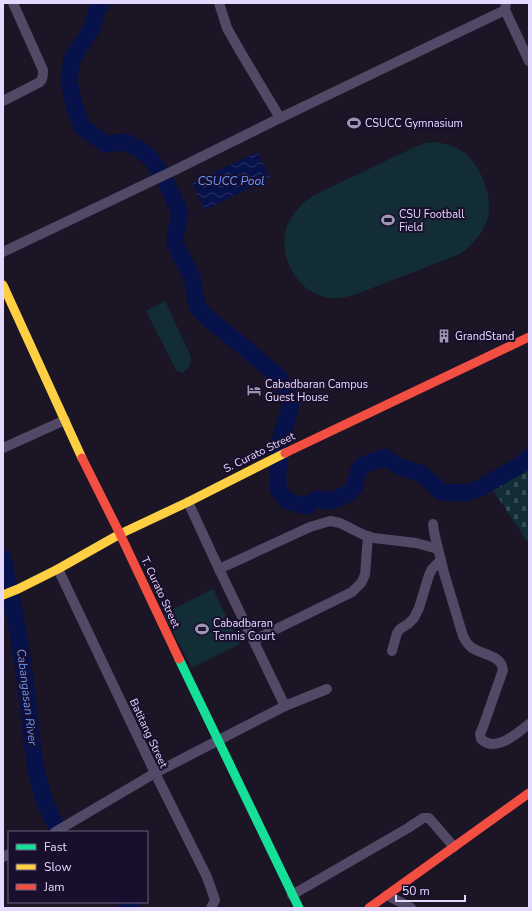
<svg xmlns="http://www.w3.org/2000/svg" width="532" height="911" font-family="'Nunito Sans',sans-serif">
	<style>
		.cemetery { fill: url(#cemetery-stones) }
		.green { fill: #122d35 }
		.water { fill: url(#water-waves) }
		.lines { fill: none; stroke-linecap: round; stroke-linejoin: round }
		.river { stroke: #07114a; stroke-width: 17 }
		.street { stroke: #514966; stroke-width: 10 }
		.fast { stroke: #16e098; stroke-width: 9 }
		.slow { stroke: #ffcf43; stroke-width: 9 }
		.jam { stroke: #f24e42; stroke-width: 9 }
		.labels { text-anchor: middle; stroke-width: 4; stroke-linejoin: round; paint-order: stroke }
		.poi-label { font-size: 11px; fill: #e5d9ff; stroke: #190e2c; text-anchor: start }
		.street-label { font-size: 11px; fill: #e5d9ff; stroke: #190e2c }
		.water-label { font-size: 12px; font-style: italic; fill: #679bff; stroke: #190e2c }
	</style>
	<defs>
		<pattern id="cemetery-stones" width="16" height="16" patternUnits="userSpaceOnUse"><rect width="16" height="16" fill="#122d35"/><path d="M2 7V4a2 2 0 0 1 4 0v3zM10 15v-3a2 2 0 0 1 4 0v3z" fill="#344b53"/></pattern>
		<pattern id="water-waves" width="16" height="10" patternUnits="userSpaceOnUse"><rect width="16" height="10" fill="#07114a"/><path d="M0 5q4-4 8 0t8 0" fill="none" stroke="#2b3365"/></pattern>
	</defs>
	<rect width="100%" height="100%" fill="#1b1525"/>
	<polygon class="cemetery" points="529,465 529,544 489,484 526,468"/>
	<g class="green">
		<path d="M436,142C445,144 454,145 462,151C480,163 493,196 488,217C484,232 473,245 460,254L357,294C347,297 335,300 324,297C294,289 276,251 288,224C293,212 302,204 312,196L415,147L425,143Z"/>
		<path d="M165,301L191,357C191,365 189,369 182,373L176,370L146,311Z"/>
		<polygon points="213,589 240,644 192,668 163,614"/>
	</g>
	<polygon class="water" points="257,152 270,178 205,210 192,183"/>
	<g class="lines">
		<g class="river">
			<polyline points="102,3 97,9 92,28 72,59 69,80 74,105 82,127 106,144 126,142 142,151 151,159 166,181 180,213 176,232 175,244 192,277 194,291 198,308 210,320 244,347 280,378 291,406 282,433 280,442 278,474 278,489 287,501 306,506 317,499 331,501 347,494 355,486 358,472 363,465 385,457 400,467 422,474 441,492 465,493 480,488 522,464 529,457"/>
			<path d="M3,558C8,587 16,616 20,645C23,665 26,686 28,706C33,749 35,794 60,832"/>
			<polyline points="126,902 131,908"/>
		</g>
		<g class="street">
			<polyline points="219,3 227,28 240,51 280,118"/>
			<polyline points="506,3 505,10 529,61"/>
			<path d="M3,101L40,82C43,79 43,75 43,70L13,3"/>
			<polyline points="3,252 175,170 280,118 505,10"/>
			<polyline points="3,448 65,420"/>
			<path d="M433,524L434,532L444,573L463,636C465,640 467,644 471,647C481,655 501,654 503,670L483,727L480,734L481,739C496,753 516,734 529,724"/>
			<polyline points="58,569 155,773 207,877 215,900 211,908"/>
			<polyline points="219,569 310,527 330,521 340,523 364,535 374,538 416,543 438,549"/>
			<polyline points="254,640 352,592 361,583 365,575 368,536"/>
			<polyline points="392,651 397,633 400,629 408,624 414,618 419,608 429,575 432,569 441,560"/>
			<polyline points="285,706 327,689"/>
			<polyline points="55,832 155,773 285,706 219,569 188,502"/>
			<polyline points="3,857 9,854"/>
			<polyline points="292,895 408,828 423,818 429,818 454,847"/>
			<polyline points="387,895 411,908"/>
		</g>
		<polyline class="fast" points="179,659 299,908"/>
		<g class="slow">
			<polyline points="3,285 82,458"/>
			<polyline points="3,595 18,589 58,569 120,534 188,502 285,453"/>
		</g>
		<g class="jam">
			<polyline points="285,453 529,337"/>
			<polyline points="82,458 120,534 179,659"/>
			<polyline points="369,908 529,793"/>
		</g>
	</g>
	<defs>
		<g id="stadium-bare" transform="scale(1.08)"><path d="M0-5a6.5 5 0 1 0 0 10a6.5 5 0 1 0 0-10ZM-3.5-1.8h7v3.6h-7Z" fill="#9e94b3" stroke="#190e2c" stroke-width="2.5" paint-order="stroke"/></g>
		<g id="building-bare" transform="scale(1.08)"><path d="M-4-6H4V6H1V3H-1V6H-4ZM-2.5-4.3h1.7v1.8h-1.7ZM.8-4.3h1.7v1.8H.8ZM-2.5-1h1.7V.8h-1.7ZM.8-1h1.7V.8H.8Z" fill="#9e94b3" stroke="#190e2c" stroke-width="2.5" paint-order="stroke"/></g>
		<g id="hotel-bare" transform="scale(1.08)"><path d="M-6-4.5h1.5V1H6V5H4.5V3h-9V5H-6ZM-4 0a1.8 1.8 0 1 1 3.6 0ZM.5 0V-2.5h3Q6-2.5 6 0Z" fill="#9e94b3" stroke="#190e2c" stroke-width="2.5" paint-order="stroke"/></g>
	</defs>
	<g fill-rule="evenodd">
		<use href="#stadium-bare" x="354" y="123"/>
		<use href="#stadium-bare" x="388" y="220"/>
		<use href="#building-bare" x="444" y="336"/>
		<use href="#hotel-bare" x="254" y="390"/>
		<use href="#stadium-bare" x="202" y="629"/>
	</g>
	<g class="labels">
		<g class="poi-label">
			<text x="365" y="127">CSUCC Gymnasium</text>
			<text x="399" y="218">CSU Football<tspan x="399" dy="13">Field</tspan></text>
			<text x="455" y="340">GrandStand</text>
			<text x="265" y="388">Cabadbaran Campus<tspan x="265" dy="13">Guest House</tspan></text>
			<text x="213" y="627">Cabadbaran<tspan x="213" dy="13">Tennis Court</tspan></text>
		</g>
		<g class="street-label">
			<text transform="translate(259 452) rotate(-26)" y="4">S. Curato Street</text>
			<text transform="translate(161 592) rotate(65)" y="4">T. Curato Street</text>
			<text transform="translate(149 733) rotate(65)" y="4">Batitang Street</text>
		</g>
		<g class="water-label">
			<text x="231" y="185">CSUCC Pool</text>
			<text transform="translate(27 697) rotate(83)" y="4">Cabangasan River</text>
		</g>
	</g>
	<rect width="532" height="911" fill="none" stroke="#e5d9ff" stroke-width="8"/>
	<rect x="8" y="831" width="140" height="72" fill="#190e2c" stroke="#6b5f80"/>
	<rect x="16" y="844" width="20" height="6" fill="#16e098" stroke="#6b5f80"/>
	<text x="44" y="851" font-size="12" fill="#e5d9ff">Fast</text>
	<rect x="16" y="864" width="20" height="6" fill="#ffcf43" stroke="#6b5f80"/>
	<text x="44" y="871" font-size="12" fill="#e5d9ff">Slow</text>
	<rect x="16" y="884" width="20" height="6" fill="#f24e42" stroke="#6b5f80"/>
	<text x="44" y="891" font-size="12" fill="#e5d9ff">Jam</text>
	<path d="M396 895v6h69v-6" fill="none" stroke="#e5d9ff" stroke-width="2"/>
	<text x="402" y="895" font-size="12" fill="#e5d9ff" stroke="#190e2c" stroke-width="3" paint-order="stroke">50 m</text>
</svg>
